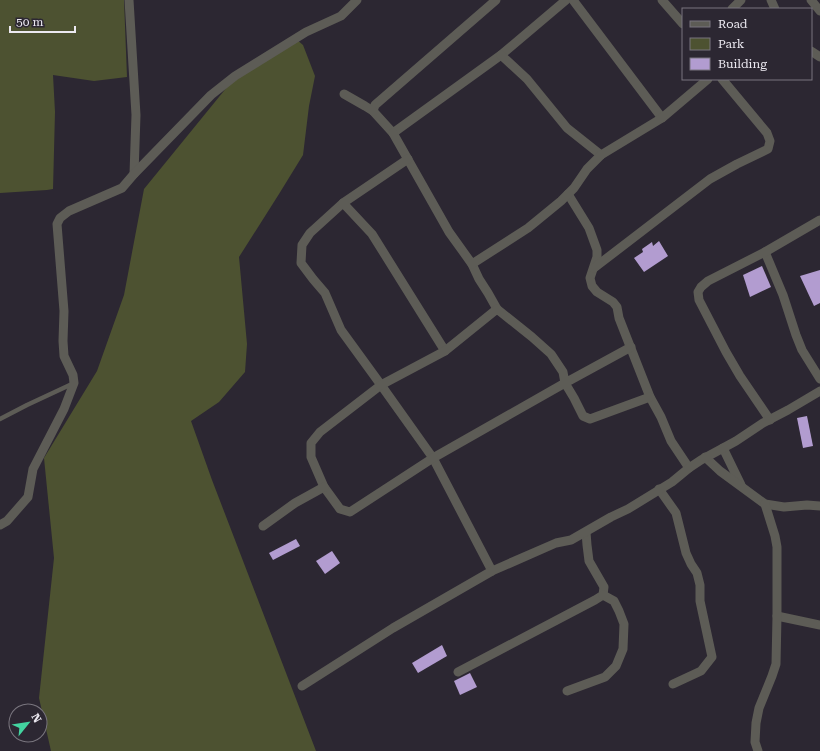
<svg xmlns="http://www.w3.org/2000/svg" width="820" height="751" font-family="'Roboto Serif',serif">
	<style>
		.green { fill: #4d5231 }
		.building { fill: #b29cd0 }
		.lines { fill: none; stroke-linecap: round; stroke-linejoin: round }
		.service { stroke: #5d5c56; stroke-width: 4.5 }
		.minor { stroke: #5d5c56; stroke-width: 9 }
	</style>
	<rect width="100%" height="100%" fill="#2c2732"/>
	<g class="green">
		<polygon points="0,0 124,0 127,77 94,81 53,75 55,112 53,189 47,190 0,193"/>
		<polygon points="296,39 303,45 315,76 309,106 303,155 279,194 239,257 247,344 245,372 219,402 191,421 212,480 316,751 51,751 39,698 54,558 44,458 97,371 124,295 144,189 232,81"/>
	</g>
	<g class="building">
		<polygon points="659,241 668,256 644,272 634,258 643,252 642,249 652,242 653,246"/>
		<polygon points="762,266 771,287 750,297 743,275"/>
		<polygon points="820,270 820,303 814,306 800,276"/>
		<polygon points="807,416 813,446 803,448 797,418"/>
		<polygon points="296,539 300,546 273,560 269,553"/>
		<polygon points="332,551 340,563 325,574 316,561"/>
		<polygon points="442,645 447,656 418,673 412,663"/>
		<polygon points="470,673 477,687 460,695 454,681"/>
	</g>
	<g class="lines">
		<polyline class="service" points="0,419 27,405 72,384"/>
		<g class="minor">
			<polyline points="129,0 136,115 134,174"/>
			<polyline points="496,0 375,105 373,111 393,133 501,55 566,0"/>
			<polyline points="573,0 662,118"/>
			<polyline points="662,0 683,24"/>
			<polyline points="771,0 775,9"/>
			<polyline points="811,0 820,11"/>
			<polyline points="732,9 741,0"/>
			<polyline points="811,51 820,57"/>
			<polyline points="501,55 527,79 567,128 601,155"/>
			<polyline points="344,94 365,106 373,111"/>
			<polyline points="393,133 449,232 472,264 479,279 488,293 497,309"/>
			<polyline points="408,159 343,203 310,233 302,245 301,263 313,279 325,293 341,330 381,385 433,458 492,571"/>
			<polyline points="568,194 589,228 597,250 597,257 590,278 592,286 597,292 613,302 617,307 619,318 650,397 661,417 671,441 689,468"/>
			<polyline points="343,203 372,234 445,351"/>
			<polyline points="765,252 783,295 796,335 802,350 820,379"/>
			<polyline points="472,264 528,228 561,201 574,188 587,169 601,155 662,118 708,79"/>
			<polyline points="594,268 710,179 737,164 768,149 770,141 767,133 722,79"/>
			<polyline points="631,347 565,383 433,458 350,512 340,509 324,487 311,457 311,443 320,432 381,385 445,351 497,309 532,337 551,354 563,372 565,383 574,398 583,416 590,419 650,397"/>
			<polyline points="770,420 740,376 726,352 699,300 698,292 701,287 708,281 765,252 820,220"/>
			<polyline points="723,448 741,485"/>
			<polyline points="705,457 720,471 765,504 784,507 807,505 820,506"/>
			<polyline points="659,489 676,513 686,553 691,564 697,573 700,585 700,601 712,657 701,671 673,684"/>
			<polyline points="0,525 7,521 28,497 33,469 64,409 74,383 73,375 64,356 63,341 64,311 57,224 60,218 69,211 122,188 134,174 211,95 235,76 306,32 341,16 357,0"/>
			<polyline points="263,526 295,503 324,487"/>
			<polyline points="777,616 820,625"/>
			<polyline points="458,672 595,600 603,595 604,587 589,561 587,545 586,532"/>
			<polyline points="302,686 393,628 492,571 556,543 571,540 611,517 628,509 672,482 689,468 701,460 736,441 763,423 788,410 820,391"/>
			<polyline points="567,691 605,677 616,666 623,649 624,624 619,611 614,601 603,595"/>
			<polyline points="758,751 755,742 756,723 759,708 772,676 776,664 777,616 777,547 775,536 765,504"/>
		</g>
	</g>
	<rect x="682" y="8" width="130" height="72" fill="#2c2732" stroke="#79757e"/>
	<rect x="690" y="21" width="20" height="6" fill="#5d5c56" stroke="#79757e"/>
	<text x="718" y="28" font-size="12" fill="#ece9f1">Road</text>
	<rect x="690" y="38" width="20" height="12" fill="#4d5231" stroke="#79757e"/>
	<text x="718" y="48" font-size="12" fill="#ece9f1">Park</text>
	<rect x="690" y="58" width="20" height="12" fill="#b29cd0" stroke="#79757e"/>
	<text x="718" y="68" font-size="12" fill="#ece9f1">Building</text>
	<g transform="translate(28 723) rotate(60)"><circle r="19" fill="#2c2732" stroke="#79757e"/>
	<path d="M0-3L7 15L0 10L-7 15Z" fill="#43d4a0"/>
	<text y="-6" font-size="11" font-weight="bold" text-anchor="middle" fill="#ece9f1">N</text>
	</g>
	<path d="M10 26v6h65v-6" fill="none" stroke="#ece9f1" stroke-width="2"/>
	<text x="16" y="26" font-size="12" fill="#ece9f1" stroke="#2c2732" stroke-width="3" paint-order="stroke">50 m</text>
</svg>
